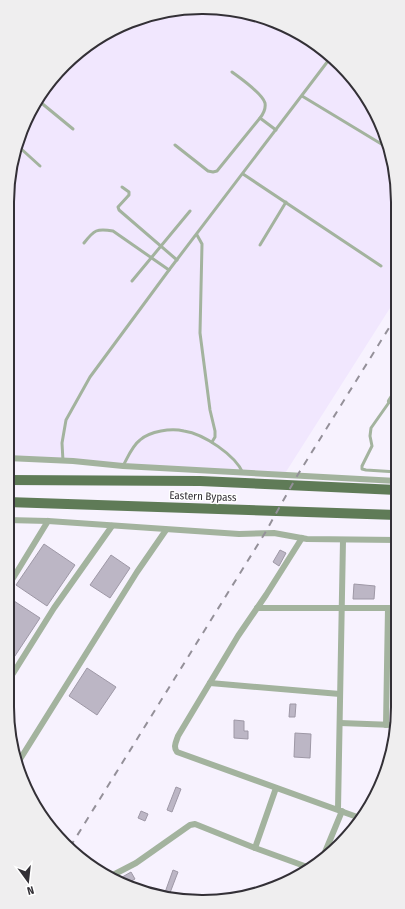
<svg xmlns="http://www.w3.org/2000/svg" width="405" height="909" font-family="'Fira Sans Condensed',sans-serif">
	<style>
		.built { fill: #f1e7fe }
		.building { fill: #bcb6c5; stroke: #9e98a6 }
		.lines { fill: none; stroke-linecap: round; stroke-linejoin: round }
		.lane { stroke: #a3b39e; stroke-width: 3 }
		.street { stroke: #a3b39e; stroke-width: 6 }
		.primary { stroke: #5f7b57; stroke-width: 10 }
		.rail { stroke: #949099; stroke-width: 2; stroke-dasharray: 7 7; stroke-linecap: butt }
		.labels { text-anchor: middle; stroke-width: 3; stroke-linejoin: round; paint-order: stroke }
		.street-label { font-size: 11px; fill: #333036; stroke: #fff }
		.rim { fill: none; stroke: #333036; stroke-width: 2 }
	</style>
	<rect width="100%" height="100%" fill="#f7f2fe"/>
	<polygon class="built" points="202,7 277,22 321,47 357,83 383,127 396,177 397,297 284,475 7,457 7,202 22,128 64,64 127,22"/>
	<g class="building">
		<polygon points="44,544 75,565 47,606 16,585"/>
		<polygon points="280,550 286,553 279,566 273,562"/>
		<polygon points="111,555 130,568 110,598 90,585"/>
		<polygon points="354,584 375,586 374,599 353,599"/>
		<polygon points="11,599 40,618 7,668 7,605"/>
		<polygon points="87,668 116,687 97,715 69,696"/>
		<polygon points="290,704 296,704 295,717 289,717"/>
		<polygon points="234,720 244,721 244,731 248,731 248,739 234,738"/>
		<polygon points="295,733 311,734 310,758 294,757"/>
		<polygon points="176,787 181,789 172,812 167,810"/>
		<polygon points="141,811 148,814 145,821 138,818"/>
		<polygon points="173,870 178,872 168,898 163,898"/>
		<polygon points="131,872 135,879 126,884 117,880"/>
	</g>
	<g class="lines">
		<g class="lane">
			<polyline points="302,96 388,148"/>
			<polyline points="39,101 73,129"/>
			<polyline points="260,118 276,130"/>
			<path d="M175,145L208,171L213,172L217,171L260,118C264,113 266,109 265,103C262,93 240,78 232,72"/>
			<polyline points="18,146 40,166"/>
			<polyline points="243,174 381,266"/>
			<polyline points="122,187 129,192 129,195 118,207 119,210 177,260"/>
			<polyline points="197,235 202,244 200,333 210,410 215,431 215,437 212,442"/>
			<path d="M84,243C94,230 97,228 113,231L169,270"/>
			<polyline points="260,245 286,202"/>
			<polyline points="132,281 190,211"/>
			<polyline points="390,401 371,428 370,436 372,446 362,466 362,469 366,470 397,472"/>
			<polyline points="63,461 62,443 66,420 90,377 169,270 331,57"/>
			<path d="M123,466C128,457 132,446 140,440C150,431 171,428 184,431C204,434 235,455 243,473"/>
		</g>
		<g class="street">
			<polyline points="397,390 390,401 397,402"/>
			<polyline points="7,458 73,461 123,466 397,481"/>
			<polyline points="7,520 48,521 239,534 274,533 307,539 397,540"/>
			<path d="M302,538L266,595L238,636L178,736C176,742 173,747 177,752L360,818"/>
			<polyline points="7,588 48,521"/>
			<polyline points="257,608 398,608"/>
			<polyline points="7,683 54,608 112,526"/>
			<polyline points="210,683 340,694"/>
			<polyline points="340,723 394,725"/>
			<polyline points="386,725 388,608"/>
			<polyline points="17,764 137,572 166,530"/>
			<polyline points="338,809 343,540"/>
			<polyline points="255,848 276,788"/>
			<polyline points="323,857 342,811"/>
			<polyline points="109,877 136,863 190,825 195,824 255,848 310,868"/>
		</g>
		<g class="primary">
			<polyline points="7,480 200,481 397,490"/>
			<polyline points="7,502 397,515"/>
		</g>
		<polyline class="rail" points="70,847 265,533 297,476 397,315"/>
	</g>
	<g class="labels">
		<g class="street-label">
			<text transform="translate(203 496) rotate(2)" y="4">Eastern Bypass</text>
		</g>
	</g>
	<path d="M0 0H405V909H0ZM202 14H203A188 188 0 0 1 391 202V707A188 188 0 0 1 203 895H202A188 188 0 0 1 14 707V202A188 188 0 0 1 202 14Z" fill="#efeeef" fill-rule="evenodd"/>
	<path class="rim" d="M202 14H203A188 188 0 0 1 391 202V707A188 188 0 0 1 203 895H202A188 188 0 0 1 14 707V202A188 188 0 0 1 202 14Z"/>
	<g transform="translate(28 881) rotate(165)" stroke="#ffffff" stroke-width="3" paint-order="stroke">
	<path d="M0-3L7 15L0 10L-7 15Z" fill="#333036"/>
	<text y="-6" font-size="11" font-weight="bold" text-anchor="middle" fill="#333036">N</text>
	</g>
</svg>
